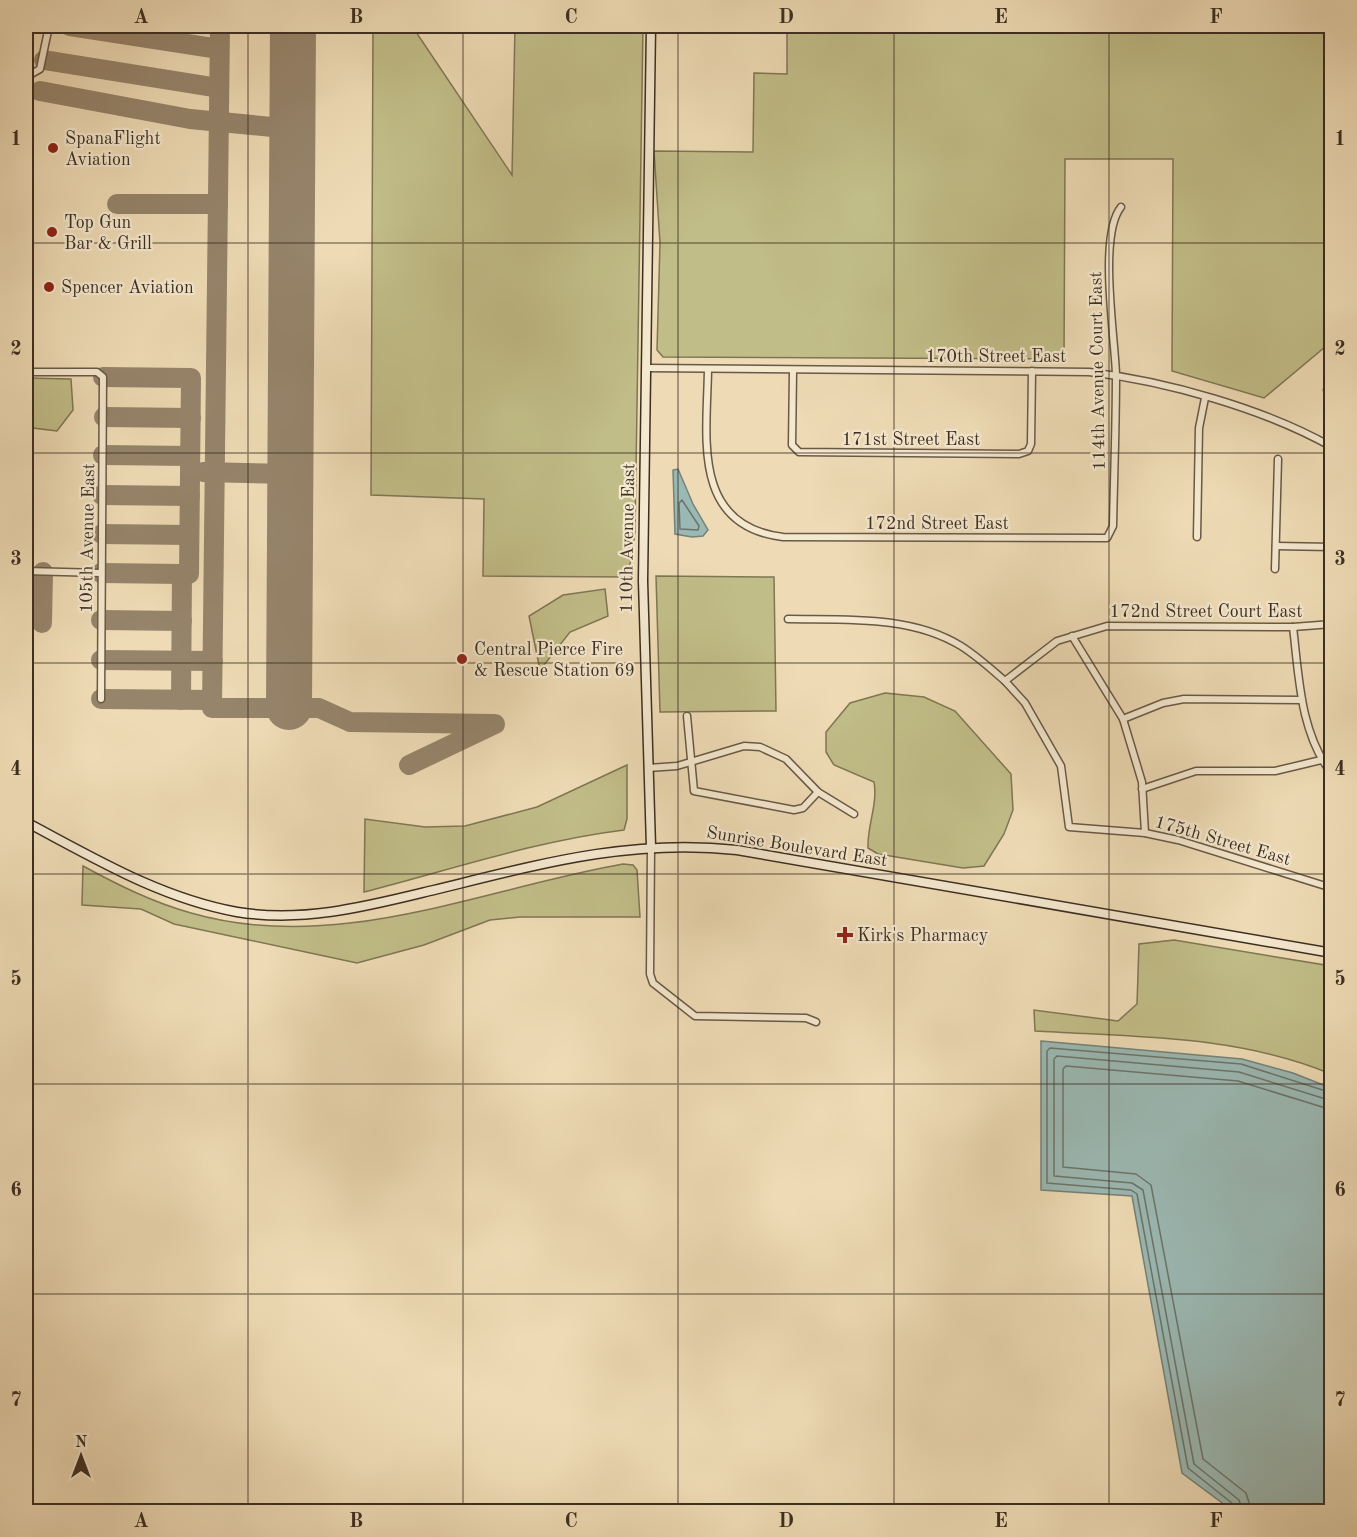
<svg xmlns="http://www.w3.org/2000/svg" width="1357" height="1537" font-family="'Old Standard TT',serif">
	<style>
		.green { fill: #c1bd88; stroke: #7f7654; stroke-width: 1.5 }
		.water { fill: #9bb9b4; stroke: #758179; stroke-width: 1.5 }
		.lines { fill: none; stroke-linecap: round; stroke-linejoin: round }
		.shore { stroke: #6c746a; stroke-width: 1.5 }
		.taxiway { stroke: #96846b; stroke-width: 20 }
		.runway { stroke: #96846b; stroke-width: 46 }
		.street-casing { stroke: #695946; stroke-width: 9 }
		.secondary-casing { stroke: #3d2e21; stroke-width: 11 }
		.street { stroke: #f4e8cf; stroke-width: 6 }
		.secondary { stroke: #f4e8cf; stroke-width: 8 }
		.grid { fill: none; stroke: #3d2e21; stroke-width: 1.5; stroke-opacity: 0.55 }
		.poi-dot { fill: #8f2418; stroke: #f4e8cf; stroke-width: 2 }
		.labels { text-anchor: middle; stroke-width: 4.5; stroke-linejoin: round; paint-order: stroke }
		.poi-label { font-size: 18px; fill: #3d2e21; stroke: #f4e8cf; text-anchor: start }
		.street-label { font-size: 18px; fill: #3d2e21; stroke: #f4e8cf }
		.neatline { fill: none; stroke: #3d2e21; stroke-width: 2 }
		.grid-label { font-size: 20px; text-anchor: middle; font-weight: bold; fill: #3d2e21 }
	</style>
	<rect width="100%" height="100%" fill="#eedbb5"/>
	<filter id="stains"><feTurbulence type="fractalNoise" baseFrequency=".00333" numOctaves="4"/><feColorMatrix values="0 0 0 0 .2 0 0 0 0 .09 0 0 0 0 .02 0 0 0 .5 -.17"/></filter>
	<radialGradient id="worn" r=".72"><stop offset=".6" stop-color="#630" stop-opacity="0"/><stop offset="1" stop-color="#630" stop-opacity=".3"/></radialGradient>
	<g class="green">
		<polygon points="373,26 412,26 512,175 515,26 643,26 635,533 628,577 483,576 484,499 371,495"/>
		<polygon points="787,26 1331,26 1331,342 1264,398 1172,371 1173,159 1065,159 1064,359 663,357 657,350 660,243 654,151 753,152 754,73 787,74"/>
		<polygon points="26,378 71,379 73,410 57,431 33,428 33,405 26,404"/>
		<polygon points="656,576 774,577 776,711 660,712"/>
		<polygon points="605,589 608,616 570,632 540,670 529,616 563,595"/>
		<path d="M885,693L924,697L955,711L1011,774L1013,810L1004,834L984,866L963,868L878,854L868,848C867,826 878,804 874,782L834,765L826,752V732L850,703Z"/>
		<path d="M627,765V819L624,830C535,841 450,870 364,892L365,819L425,827L465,826L537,807Z"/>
		<path d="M623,864L633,865L637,870L640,917H520L490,920L424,945L357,963L174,924L141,909L82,905L83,866C118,885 152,902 191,913C337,955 481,889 623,864Z"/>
		<path d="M1174,940L1331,966V1074C1238,1035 1135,1037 1035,1031L1034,1010L1118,1021L1137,1004L1139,944Z"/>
	</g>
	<g class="water">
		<polygon points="678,469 693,504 708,530 703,536 692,537 675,534 673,470"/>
		<polygon points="1041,1041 1242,1059 1293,1073 1331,1088 1331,1511 1233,1511 1182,1473 1132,1196 1041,1190"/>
	</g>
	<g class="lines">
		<g class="shore">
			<polygon points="682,500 699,526 698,530 680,529 679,503"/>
			<polyline points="1236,1512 1233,1504 1188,1468 1137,1194 1131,1190 1047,1183 1047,1051 1050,1048 1241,1064 1332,1093"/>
			<polyline points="1243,1512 1239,1500 1194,1464 1143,1190 1132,1183 1054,1176 1054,1059 1057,1056 1239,1072 1332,1101"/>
			<polyline points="1252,1512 1246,1493 1203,1459 1151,1185 1136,1174 1063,1167 1063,1069 1066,1066 1238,1081 1332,1110"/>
		</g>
		<g class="taxiway">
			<polyline points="70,26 219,49"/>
			<polyline points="220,26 212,708 319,708 350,722 495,724 409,765"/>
			<polyline points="44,60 219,88"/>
			<polyline points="40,91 190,119 293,129"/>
			<polyline points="117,204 218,204"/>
			<polyline points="103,377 191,378 189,574 182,574 181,700"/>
			<polyline points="104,417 191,418"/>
			<polyline points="103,455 190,456"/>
			<polyline points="203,472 291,474"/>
			<polyline points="102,495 190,496"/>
			<polyline points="102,534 189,535"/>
			<polyline points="101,573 182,574"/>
			<polyline points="101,620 182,621"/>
			<polyline points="42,623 43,572"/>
			<polyline points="101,660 213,661"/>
			<polyline points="101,699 212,700"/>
		</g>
		<polyline class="runway" points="289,707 293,26"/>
		<g class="street-casing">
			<g id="street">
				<polyline points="26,77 40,69 49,26"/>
				<path d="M647,368L1089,372C1166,381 1265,409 1332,447"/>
				<path d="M708,370C707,437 691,526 783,537L1107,538L1113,526C1114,476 1116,425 1116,375C1115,337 1098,236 1121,207"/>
				<polyline points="793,371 792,445 799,452 1019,454 1028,451 1031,444 1032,371"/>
				<polyline points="26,372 97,372 103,377 101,699"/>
				<polyline points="1327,390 1332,393"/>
				<polyline points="1197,537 1199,428 1205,398"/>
				<polyline points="1276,546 1332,547"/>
				<polyline points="1275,569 1278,459"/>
				<polyline points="26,571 101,573"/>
				<path d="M788,619C845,620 911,615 961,646C977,656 991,669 1005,681L1057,641L1107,626L1293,627L1332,624"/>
				<path d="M1293,627C1299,677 1300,733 1332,774"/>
				<polyline points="1072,636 1123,719 1142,782 1145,833"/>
				<polyline points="1005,681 1025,703 1061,766 1069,827 1145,833 1178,840 1332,888"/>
				<polyline points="687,716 694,791 794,810 803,808 818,792"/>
				<polyline points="1123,719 1163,703 1184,699 1301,700"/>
				<polyline points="648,768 677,766 744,746 760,747 786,759 818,792 854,814"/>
				<polyline points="1142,789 1196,771 1275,771 1321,760"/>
				<polyline points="651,847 650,974 653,983 695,1016 806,1018 816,1022"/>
			</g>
		</g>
		<g class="secondary-casing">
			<g id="secondary">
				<path d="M26,822C94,858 160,898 237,912C305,923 368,906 434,890C536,865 630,838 737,850L1332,953"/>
				<polyline points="651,847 643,581 651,26"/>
			</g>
		</g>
		<use href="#street" class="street"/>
		<use href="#secondary" class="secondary"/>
	</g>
	<path class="grid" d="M248,26V1512M463,26V1512M678,26V1512M894,26V1512M1109,26V1512M26,243H1332M26,453H1332M26,663H1332M26,874H1332M26,1084H1332M26,1294H1332"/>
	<g class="poi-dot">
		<circle cx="53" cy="148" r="6"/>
		<circle cx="52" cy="232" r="6"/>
		<circle cx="49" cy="287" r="6"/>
		<circle cx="462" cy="659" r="6"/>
		<path d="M842 926h6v6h6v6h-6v6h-6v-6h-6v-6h6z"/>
	</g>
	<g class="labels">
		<g class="poi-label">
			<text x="65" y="144">SpanaFlight<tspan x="65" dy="21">Aviation</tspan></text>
			<text x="64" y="228">Top Gun<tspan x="64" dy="21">Bar &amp; Grill</tspan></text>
			<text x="61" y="293">Spencer Aviation</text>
			<text x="474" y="655">Central Pierce Fire<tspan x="474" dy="21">&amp; Rescue Station 69</tspan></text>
			<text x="857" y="941">Kirk's Pharmacy</text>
		</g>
		<g class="street-label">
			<text x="996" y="362">170th Street East</text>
			<text transform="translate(1097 371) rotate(-91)" y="6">114th Avenue Court East</text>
			<text x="911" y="445">171st Street East</text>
			<text x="937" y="529">172nd Street East</text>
			<text transform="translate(87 538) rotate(-89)" y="6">105th Avenue East</text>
			<text transform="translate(627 538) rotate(-89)" y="6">110th Avenue East</text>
			<text x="1206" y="617">172nd Street Court East</text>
			<text transform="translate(1223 840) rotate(16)" y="6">175th Street East</text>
			<text transform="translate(797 846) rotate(9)" y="6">Sunrise Boulevard East</text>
		</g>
	</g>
	<rect width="1357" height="1537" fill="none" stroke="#eedbb5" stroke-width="66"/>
	<g transform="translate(81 1456)" stroke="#f4e8cf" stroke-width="4.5" paint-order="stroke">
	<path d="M0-4.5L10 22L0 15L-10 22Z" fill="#3d2e21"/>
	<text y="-9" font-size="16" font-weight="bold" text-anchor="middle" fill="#3d2e21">N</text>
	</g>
	<rect x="33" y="33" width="1291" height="1471" class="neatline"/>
	<g class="grid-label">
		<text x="141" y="23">A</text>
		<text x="356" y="23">B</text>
		<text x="571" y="23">C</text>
		<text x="786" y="23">D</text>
		<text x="1001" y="23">E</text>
		<text x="1216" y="23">F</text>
		<text x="16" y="145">1</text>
		<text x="1340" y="145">1</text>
		<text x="16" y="355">2</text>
		<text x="1340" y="355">2</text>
		<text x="16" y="565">3</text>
		<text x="1340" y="565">3</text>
		<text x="16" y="775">4</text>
		<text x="1340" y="775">4</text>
		<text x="16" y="985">5</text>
		<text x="1340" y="985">5</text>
		<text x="16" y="1196">6</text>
		<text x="1340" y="1196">6</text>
		<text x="16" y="1406">7</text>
		<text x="1340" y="1406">7</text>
		<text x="141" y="1527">A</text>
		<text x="356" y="1527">B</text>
		<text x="571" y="1527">C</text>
		<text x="786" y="1527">D</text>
		<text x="1001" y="1527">E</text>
		<text x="1216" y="1527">F</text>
	</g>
	<rect width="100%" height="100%" filter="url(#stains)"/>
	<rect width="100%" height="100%" fill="url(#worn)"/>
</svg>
